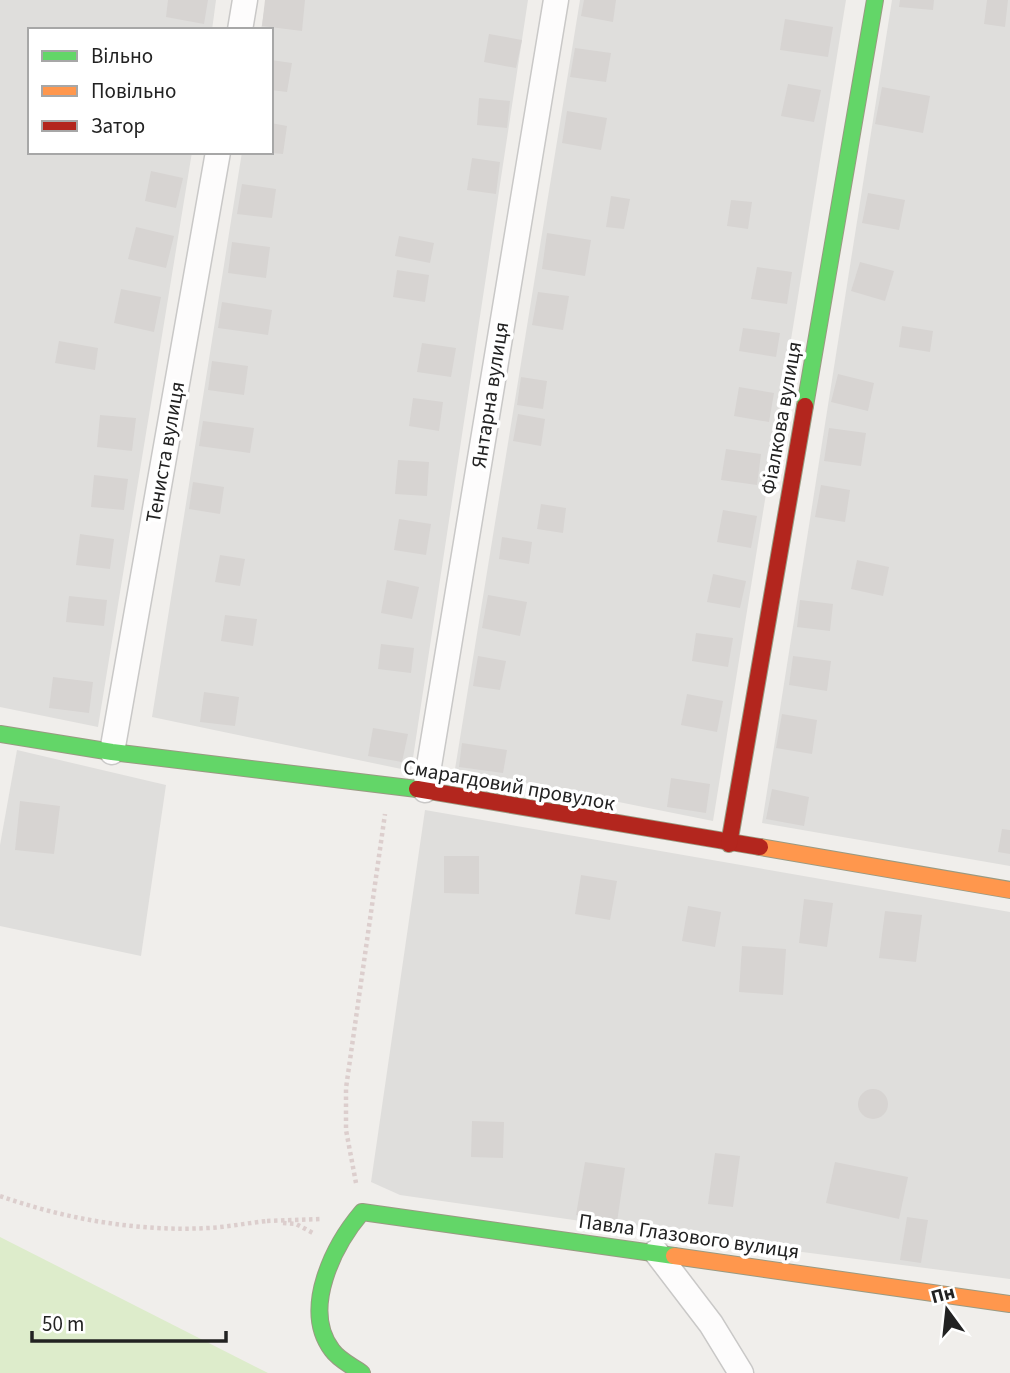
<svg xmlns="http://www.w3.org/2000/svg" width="1010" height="1373" font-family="'Source Sans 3',sans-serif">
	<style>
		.residential { fill: #dfdedc }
		.grass { fill: #ddeccb }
		.building { fill: #d7d4d2 }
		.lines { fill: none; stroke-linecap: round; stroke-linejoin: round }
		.street-casing { stroke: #c9c8c7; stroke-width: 27 }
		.fast-casing { stroke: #999a82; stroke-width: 18 }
		.slow-casing { stroke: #999a82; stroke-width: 18 }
		.jam-casing { stroke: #999a82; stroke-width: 18 }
		.path { stroke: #dccecd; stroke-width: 4.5; stroke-dasharray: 3.5 3.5; stroke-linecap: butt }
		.street { stroke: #fdfcfc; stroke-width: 24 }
		.fast { stroke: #63d668; stroke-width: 16 }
		.slow { stroke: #ff974d; stroke-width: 16 }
		.jam { stroke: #b3261e; stroke-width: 16 }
		.labels { text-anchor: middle; stroke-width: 7; stroke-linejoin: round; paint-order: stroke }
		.street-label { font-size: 21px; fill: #222; stroke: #fff }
	</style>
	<rect width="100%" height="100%" fill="#f0eeeb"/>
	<g class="residential">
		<polygon points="0,0 216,0 212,30 30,30 30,152 192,152 98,727 0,707"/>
		<polygon points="266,0 528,0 411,771 152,717 242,152 271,152 271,30 261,30"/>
		<polygon points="580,0 846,0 713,821 455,769"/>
		<polygon points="892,0 1010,0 1010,866 762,823"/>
		<polygon points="17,750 166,785 141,956 0,926 0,845"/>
		<polygon points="425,810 1010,912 1010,1279 740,1244 400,1195 371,1182"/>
	</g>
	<polygon class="grass" points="0,1237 268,1373 0,1373"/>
	<g class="building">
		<polygon points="168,0 208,0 204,24 166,17"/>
		<polygon points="265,0 305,0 302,31 262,26"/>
		<polygon points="584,0 616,0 613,22 581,16"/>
		<polygon points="900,0 934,0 933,10 899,7"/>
		<polygon points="987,0 1008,0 1005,27 984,24"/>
		<polygon points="785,19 833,27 828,57 780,50"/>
		<polygon points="489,34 522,40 516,68 484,62"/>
		<polygon points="575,48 611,53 606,82 570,77"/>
		<polygon points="271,60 292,63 287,92 271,90"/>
		<polygon points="788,84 821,90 814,122 781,116"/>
		<polygon points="882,87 930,96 923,133 875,124"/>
		<polygon points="479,98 510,101 507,128 477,125"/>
		<polygon points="567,111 607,118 601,150 562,143"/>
		<polygon points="271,123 287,126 283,154 271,153"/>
		<polygon points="472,158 500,162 496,194 467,190"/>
		<polygon points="151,171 183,178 176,208 145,201"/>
		<polygon points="242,184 276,189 272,218 237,214"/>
		<polygon points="868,193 905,200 899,230 862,223"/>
		<polygon points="611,196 630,199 624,229 606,227"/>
		<polygon points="731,200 752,202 748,229 727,226"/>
		<polygon points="136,227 174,236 166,268 128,259"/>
		<polygon points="547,233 591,240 585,276 542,269"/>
		<polygon points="399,236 434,243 430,263 395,256"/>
		<polygon points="232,242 270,247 266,278 228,273"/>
		<polygon points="860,262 894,271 885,301 851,291"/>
		<polygon points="757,267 792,272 787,304 751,299"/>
		<polygon points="397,270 429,275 425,302 393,297"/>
		<polygon points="121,289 161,297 154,332 114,323"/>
		<polygon points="538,292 569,296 563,330 532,325"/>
		<polygon points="222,302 272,310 268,335 218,328"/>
		<polygon points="902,326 933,331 930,352 899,347"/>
		<polygon points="743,328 780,333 776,357 739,351"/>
		<polygon points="59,341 98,348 95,370 55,363"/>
		<polygon points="422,343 456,348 451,377 417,372"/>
		<polygon points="212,361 248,366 244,395 208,390"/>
		<polygon points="838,374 874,383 868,411 831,402"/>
		<polygon points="521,377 547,381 543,409 517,405"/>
		<polygon points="739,387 774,393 769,422 734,416"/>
		<polygon points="413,398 443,402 439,431 409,426"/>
		<polygon points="518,414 545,419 541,446 513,441"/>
		<polygon points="100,415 136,418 132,451 97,447"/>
		<polygon points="203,421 254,428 250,453 199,446"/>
		<polygon points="829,428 866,433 861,466 824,461"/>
		<polygon points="726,449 761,454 757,485 721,480"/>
		<polygon points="398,460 429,462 427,496 395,494"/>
		<polygon points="94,475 128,479 124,510 91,507"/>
		<polygon points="193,482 224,487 220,514 189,509"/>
		<polygon points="821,485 850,490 845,522 815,517"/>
		<polygon points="541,504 566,508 563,533 537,529"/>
		<polygon points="723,510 757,516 751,548 717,542"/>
		<polygon points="399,519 431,524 426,555 394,550"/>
		<polygon points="80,534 114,539 110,569 76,565"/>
		<polygon points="502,537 532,542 529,564 499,559"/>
		<polygon points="220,555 245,559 240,586 215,582"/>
		<polygon points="857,560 889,567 883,596 851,589"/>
		<polygon points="713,574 746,581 740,608 707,602"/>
		<polygon points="387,580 419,587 412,619 381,613"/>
		<polygon points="488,595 527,602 520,636 482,628"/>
		<polygon points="69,596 107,600 104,626 66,622"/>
		<polygon points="800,600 833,604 830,631 797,627"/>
		<polygon points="225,615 257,619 253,646 221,641"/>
		<polygon points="696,633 733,638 728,667 692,661"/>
		<polygon points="381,644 414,648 411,673 378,669"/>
		<polygon points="478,656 506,661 500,690 473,686"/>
		<polygon points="793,656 831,661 827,691 789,685"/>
		<polygon points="53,677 93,682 89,713 49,708"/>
		<polygon points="204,692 239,697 235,726 200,722"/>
		<polygon points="687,694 723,701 717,732 681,725"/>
		<polygon points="782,714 817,720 812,754 776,748"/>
		<polygon points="373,728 408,734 402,762 368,756"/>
		<polygon points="462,743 507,750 503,773 459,767"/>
		<polygon points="671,778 710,784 706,813 667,807"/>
		<polygon points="772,789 809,797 804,826 766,819"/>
		<polygon points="20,801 60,806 54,854 15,850"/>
		<polygon points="1002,829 1010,830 1010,854 998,852"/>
		<polygon points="444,856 479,856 479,894 444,893"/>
		<polygon points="581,875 617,881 610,920 575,914"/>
		<polygon points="804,899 833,903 827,947 799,943"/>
		<polygon points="688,906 721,912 715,947 682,941"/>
		<polygon points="885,911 922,915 916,962 879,958"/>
		<polygon points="742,946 786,949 783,995 739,992"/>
		<circle cx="873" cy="1104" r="15"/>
		<polygon points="472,1121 504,1122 503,1158 471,1157"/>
		<polygon points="715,1153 740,1156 733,1207 708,1204"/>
		<polygon points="585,1162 625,1168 617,1222 576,1215"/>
		<polygon points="835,1162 908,1177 899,1219 826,1203"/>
		<polygon points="907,1217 928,1220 921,1263 900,1260"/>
	</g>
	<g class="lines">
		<g class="street-casing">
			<g id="street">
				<polyline points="240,30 245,0"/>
				<polyline points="112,752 218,152"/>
				<polyline points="425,790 556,0"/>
				<polyline points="656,1252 711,1324 741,1373"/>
			</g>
		</g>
		<g class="fast-casing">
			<g id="fast">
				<polyline points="805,406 875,0"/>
				<polyline points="0,734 112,752 417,789"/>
				<path d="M362,1373C352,1366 339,1360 332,1350C301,1309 334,1245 362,1212L674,1256"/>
			</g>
		</g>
		<g class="slow-casing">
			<g id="slow">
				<polyline points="760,847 1010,890"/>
				<polyline points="674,1256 1010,1304"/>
			</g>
		</g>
		<g class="jam-casing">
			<g id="jam">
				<polyline points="417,789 760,847"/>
				<polyline points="729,844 805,406"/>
			</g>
		</g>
		<g class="path">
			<polyline points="356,1183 346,1130 346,1088 385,814"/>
			<path d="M0,1196C65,1219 139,1232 208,1228C228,1227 247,1223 267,1221"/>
			<polyline points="267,1221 320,1219"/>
			<polyline points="283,1223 296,1224 313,1233"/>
		</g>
		<use href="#street" class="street"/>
		<use href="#fast" class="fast"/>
		<use href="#slow" class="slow"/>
		<use href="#jam" class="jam"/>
	</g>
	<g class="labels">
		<g class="street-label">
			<text transform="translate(490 395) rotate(-81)" y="7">Янтарна вулиця</text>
			<text transform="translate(781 418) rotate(-80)" y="7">Фіалкова вулиця</text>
			<text transform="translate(165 452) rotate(-80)" y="7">Тениста вулиця</text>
			<text transform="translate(509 785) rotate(10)" y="7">Смарагдовий провулок</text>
			<text transform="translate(689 1236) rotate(8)" y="7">Павла Глазового вулиця</text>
		</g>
	</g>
	<rect x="28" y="28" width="245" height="126" fill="#ffffff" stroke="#a7a7a7" stroke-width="2"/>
	<rect x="42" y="51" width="35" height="10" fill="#63d668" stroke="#a7a7a7" stroke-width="2"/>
	<text x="91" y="63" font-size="21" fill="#222222">Вільно</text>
	<rect x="42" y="86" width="35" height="10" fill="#ff974d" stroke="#a7a7a7" stroke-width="2"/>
	<text x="91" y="98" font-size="21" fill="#222222">Повільно</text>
	<rect x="42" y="121" width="35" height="10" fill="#b3261e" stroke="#a7a7a7" stroke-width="2"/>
	<text x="91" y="133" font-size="21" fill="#222222">Затор</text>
	<g transform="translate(947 1310) rotate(345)" stroke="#ffffff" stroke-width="5" paint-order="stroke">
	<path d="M0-5L12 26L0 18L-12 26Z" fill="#222222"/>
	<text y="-10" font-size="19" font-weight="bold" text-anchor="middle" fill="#222222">Пн</text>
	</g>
	<path d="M32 1331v10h194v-10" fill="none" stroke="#222222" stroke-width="3.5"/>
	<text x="42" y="1331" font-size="21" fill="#222222" stroke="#ffffff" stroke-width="5" paint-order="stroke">50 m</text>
</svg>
